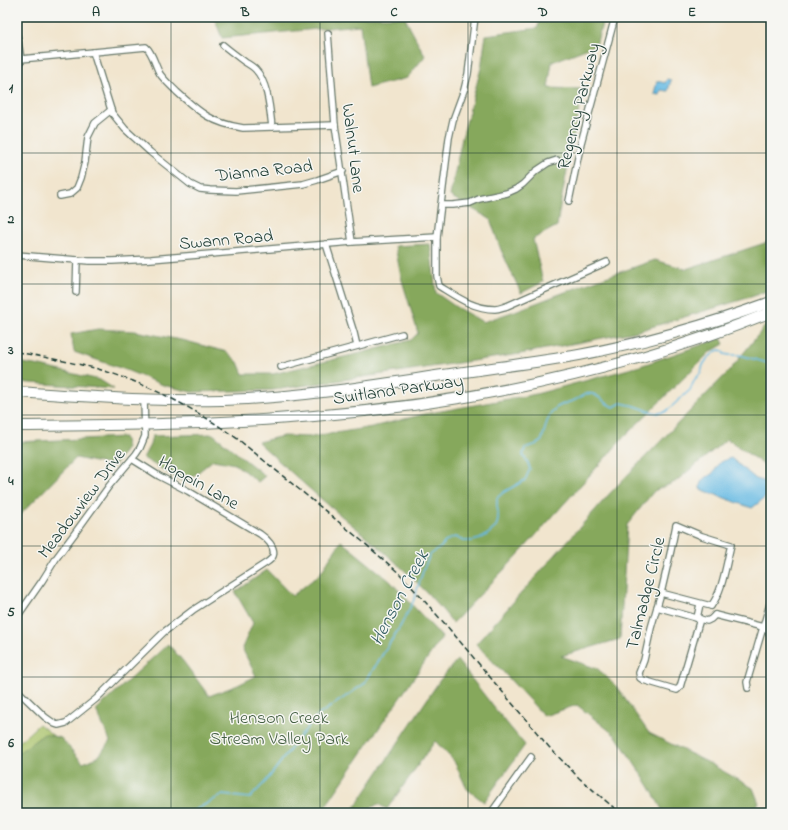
<svg xmlns="http://www.w3.org/2000/svg" width="788" height="830" font-family="'Indie Flower',sans-serif">
	<style>
		.green { fill: #a9c267; stroke: #64804e }
		.forest { fill: #86a85c; stroke: #527248 }
		.water { fill: #66bae3; stroke: #427c8c }
		.lines { fill: none; stroke-linecap: round; stroke-linejoin: round }
		.stream { stroke: #66bae3; stroke-width: 1.5 }
		.street-casing { stroke: #68786a; stroke-width: 8 }
		.highway-casing { stroke: #68786a; stroke-width: 12 }
		.street { stroke: #fff; stroke-width: 5.5 }
		.highway { stroke: #fff; stroke-width: 10 }
		.rail { stroke: #1f3d34; stroke-width: 1.5; stroke-dasharray: 6 3; stroke-linecap: butt }
		.grid { fill: none; stroke: #1f3d34; stroke-width: 1; stroke-opacity: 0.55 }
		.labels { text-anchor: middle; stroke-width: 3; stroke-linejoin: round; paint-order: stroke }
		.street-label { font-size: 18px; fill: #1f3d34; stroke: #f6f6f2 }
		.park-label { font-size: 18px; fill: #425e41; stroke: #f6f6f2 }
		.water-label { font-size: 19px; font-style: italic; fill: #315c60; stroke: #f6f6f2 }
		.neatline { fill: none; stroke: #1f3d34; stroke-width: 1.5 }
		.grid-label { font-size: 13px; text-anchor: middle; font-weight: bold; fill: #1f3d34 }
	</style>
	<rect width="100%" height="100%" fill="#f6f6f2"/>
	<filter id="ink" filterUnits="userSpaceOnUse"><feTurbulence type="fractalNoise" baseFrequency=".025" numOctaves="2"/><feDisplacementMap in="SourceGraphic" scale="8" xChannelSelector="R" yChannelSelector="G"/><feConvolveMatrix kernelMatrix="1 2 1 2 8 2 1 2 1" color-interpolation-filters="sRGB"/></filter>
	<filter id="wash" filterUnits="userSpaceOnUse"><feTurbulence type="fractalNoise" baseFrequency=".012" numOctaves="4" result="noise"/><feDisplacementMap in="SourceGraphic" scale="16" xChannelSelector="R" yChannelSelector="G"/><feGaussianBlur stdDeviation="0.9" result="paint"/><feColorMatrix in="noise" values="0 0 0 0 0 0 0 0 0 0 0 0 0 0 0 0 0 1.4 0 .05"/><feComposite in="paint" operator="in"/></filter>
	<g filter="url(#wash)">
		<rect width="100%" height="100%" fill="#f1e5ce"/>
		<polygon class="green" points="39,724 62,743 17,783 17,744"/>
		<g class="forest">
			<polygon points="214,17 405,17 406,20 425,56 407,78 368,88 360,25 222,38"/>
			<polygon points="539,17 604,17 596,45 552,62 548,88 583,89 560,206 557,226 533,239 543,282 521,293 501,250 490,219 450,196 462,138 481,68 486,35 538,28"/>
			<polygon points="771,241 771,289 754,296 638,331 520,354 273,390 191,392 163,385 126,370 74,352 71,334 98,329 135,331 186,341 227,352 238,362 243,374 273,374 361,353 411,340 418,333 401,277 395,246 430,244 436,293 456,307 483,322 515,311 597,280 655,260 686,269"/>
			<polygon points="770,320 771,320 771,466 767,467 727,439 675,482 654,491 627,525 620,639 561,656 598,669 616,686 649,733 707,762 753,788 759,803 747,813 664,813 649,786 616,736 577,705 544,716 504,673 476,644 612,491 730,370"/>
			<path d="M721,338L724,344L710,352L624,437L519,554L453,623C419,579 375,544 333,509C308,488 283,465 258,442L283,436L311,437L372,427L425,414L536,394L640,366Z"/>
			<polygon points="17,362 40,366 100,380 114,389 17,382"/>
			<polygon points="213,434 265,476 258,482 235,464 213,460 185,483 143,458 150,445 152,436"/>
			<polygon points="124,437 127,448 114,466 76,458 20,515 17,520 17,442"/>
			<polygon points="341,541 390,581 442,637 368,744 321,813 17,813 17,754 44,734 61,738 83,763 98,757 110,741 96,710 168,644 183,661 209,696 238,685 256,676 242,648 253,623 235,592 267,570 292,596 320,574"/>
			<polygon points="457,660 496,710 525,745 484,802 467,789 454,761 435,741 387,809 378,804 369,809 367,813 351,813 440,680"/>
		</g>
		<g class="water">
			<polygon points="667,79 671,80 668,91 661,90 660,95 654,94 657,81 665,83"/>
			<path d="M731,458L756,479L771,483V493L752,508L700,489C700,476 707,479 714,472C715,471 716,468 717,466C720,461 725,460 731,458Z"/>
		</g>
		<g class="lines">
			<path class="stream" d="M190,813L222,795L250,798L267,780L298,739L317,716L364,684L401,625L413,602L424,568L430,555L441,547L445,542L451,538L456,537L463,541H472L480,539L488,534L496,527L498,520V512L497,506V498L504,492L525,480L530,469L528,463L523,455L525,448C532,445 537,446 542,440C543,434 545,430 546,425C551,407 559,405 575,400C582,397 585,392 593,394C601,397 606,405 614,407L621,403L635,406L652,412L658,413L665,412L670,408L690,390L695,379L701,373L703,365L707,359L716,351L720,350L723,351L724,354L729,355H740L771,364"/>
		</g>
	</g>
	<g filter="url(#ink)">
		<g class="lines">
			<g class="street-casing">
				<g id="street">
					<path d="M475,17L468,74L464,90L453,120L449,138L437,237V276L439,286C457,297 473,309 495,309C499,309 503,307 507,306L607,262"/>
					<polyline points="328,33 335,125 352,242"/>
					<polyline points="17,35 21,59 17,74"/>
					<path d="M223,45C230,51 237,56 245,62C248,64 252,66 255,69C268,82 270,110 272,127"/>
					<polyline points="93,52 112,113 125,129 150,152 190,184 200,189 210,190 236,191 303,184 317,180 343,171"/>
					<path d="M21,59L146,47C153,53 155,66 160,74C165,81 171,86 177,92C200,113 212,123 243,128L335,125"/>
					<polyline points="60,196 70,194 77,188 81,178 85,162 88,137 95,123 111,110"/>
					<polyline points="569,201 581,143 615,17"/>
					<polyline points="441,205 453,205 470,203 479,199 507,193 516,189 523,184 536,171 548,163 557,160"/>
					<polyline points="326,244 354,333 357,346"/>
					<polyline points="17,255 89,261 112,261 151,259 352,242 437,237"/>
					<polyline points="76,292 77,260"/>
					<polyline points="281,367 402,334"/>
					<polyline points="661,593 711,606"/>
					<polyline points="657,607 707,621 711,619 715,615"/>
					<polyline points="715,615 763,627 771,634"/>
					<polyline points="17,617 42,581 57,557 75,533 109,486 136,454 140,448 145,436 144,399"/>
					<polyline points="697,618 700,604"/>
					<path d="M700,619L680,687L677,690L643,680L640,678L639,673L644,660L651,628L661,593L671,550L676,525L702,536L731,545C726,564 723,591 711,606"/>
					<polyline points="763,627 771,625"/>
					<polyline points="748,688 747,682 771,600"/>
					<path d="M17,690L45,717L55,724L58,725L66,723L96,699L164,632L193,610L266,563C269,561 272,559 273,556C276,547 266,538 260,534L188,491L159,476L132,459"/>
					<polyline points="491,813 531,757"/>
				</g>
			</g>
			<g class="highway-casing">
				<g id="highway">
					<path d="M17,392C93,397 171,403 247,399C318,395 387,383 457,373C498,367 538,362 579,355C644,343 708,325 771,302"/>
					<path d="M17,426C116,425 215,425 314,416C470,403 626,371 771,312"/>
				</g>
			</g>
			<use href="#street" class="street"/>
			<use href="#highway" class="highway"/>
			<path class="rail" d="M17,352C44,357 71,362 98,369C149,384 196,409 239,440L362,541L400,574L446,625L549,747L579,778L620,813"/>
		</g>
	</g>
	<path class="grid" d="M171,17V813M320,17V813M468,17V813M617,17V813M17,153H771M17,284H771M17,415H771M17,546H771M17,677H771"/>
	<g class="labels">
		<g class="street-label">
			<text transform="translate(578 106) rotate(-76)" y="6">Regency Parkway</text>
			<text transform="translate(354 148) rotate(83)" y="6">Walnut Lane</text>
			<text transform="translate(264 170) rotate(-6)" y="6">Dianna Road</text>
			<text transform="translate(226 239) rotate(-5)" y="6">Swann Road</text>
			<text transform="translate(398 389) rotate(-8)" y="6">Suitland Parkway</text>
			<text transform="translate(199 482) rotate(30)" y="6">Hoppin Lane</text>
			<text transform="translate(81 503) rotate(-53)" y="6">Meadowview Drive</text>
			<text transform="translate(645 593) rotate(-76)" y="6">Talmadge Circle</text>
		</g>
		<g class="park-label">
			<text x="279" y="723">Henson Creek<tspan x="279" dy="21">Stream Valley Park</tspan></text>
		</g>
		<g class="water-label">
			<text transform="translate(398 597) rotate(-62)" y="7">Henson Creek</text>
		</g>
	</g>
	<rect width="788" height="830" fill="none" stroke="#f6f6f2" stroke-width="44"/>
	<rect x="22" y="22" width="744" height="786" class="neatline"/>
	<g class="grid-label">
		<text x="96" y="16">A</text>
		<text x="245" y="16">B</text>
		<text x="394" y="16">C</text>
		<text x="543" y="16">D</text>
		<text x="692" y="16">E</text>
		<text x="11" y="92">1</text>
		<text x="11" y="223">2</text>
		<text x="11" y="354">3</text>
		<text x="11" y="485">4</text>
		<text x="11" y="616">5</text>
		<text x="11" y="747">6</text>
	</g>
</svg>
